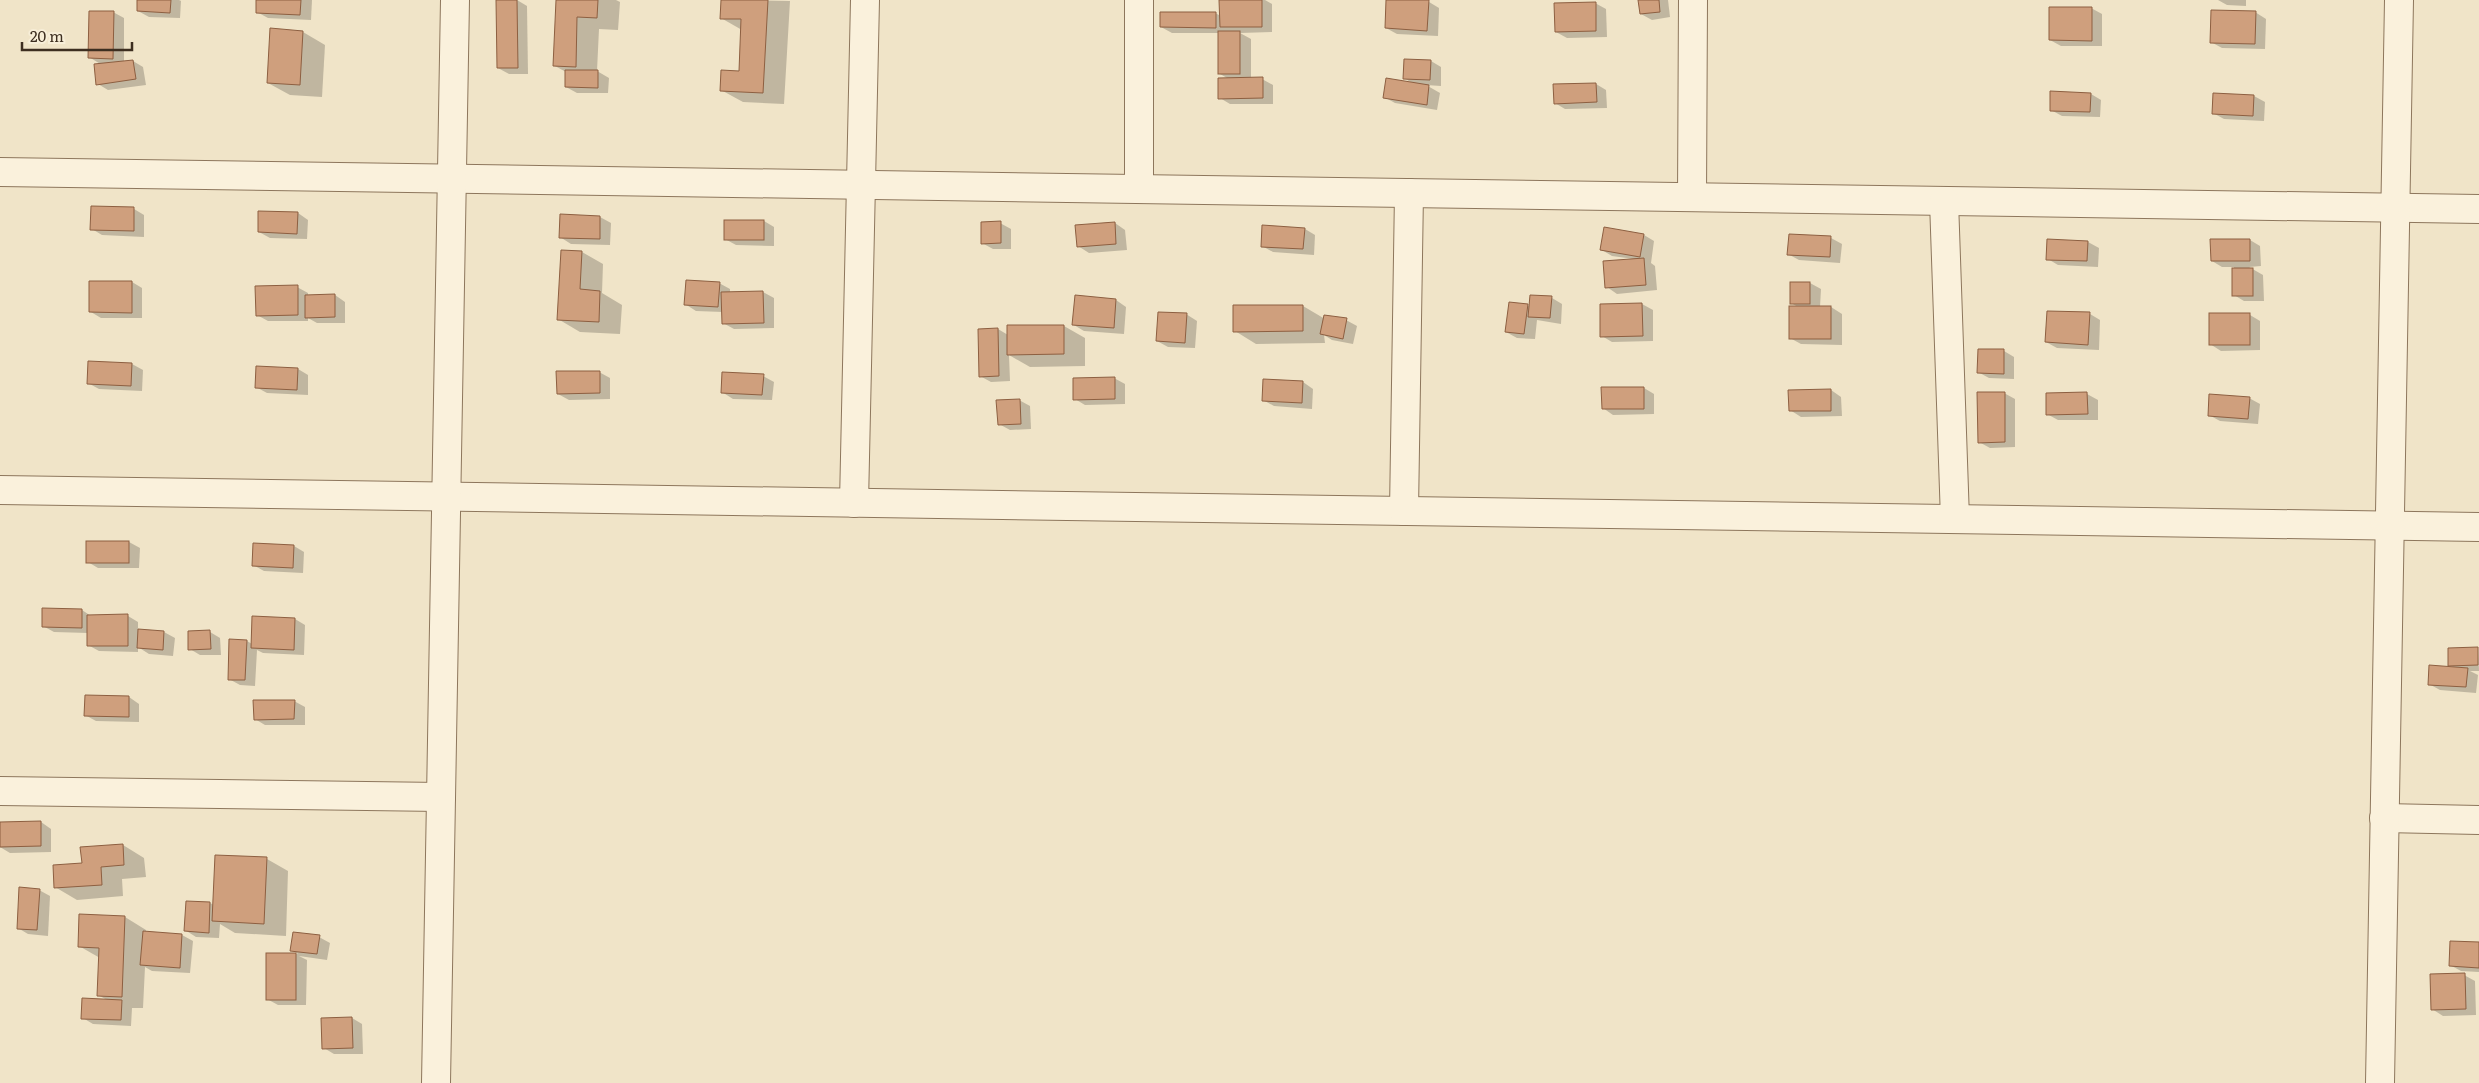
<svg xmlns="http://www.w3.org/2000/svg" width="2479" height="1083" font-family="Literata,serif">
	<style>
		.shadow { fill: #0003 }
		.building { fill: #cf9f7d; stroke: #8d5f41 }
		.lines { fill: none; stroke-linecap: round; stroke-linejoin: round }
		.street-casing { stroke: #8d765c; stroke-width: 30 }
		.street { stroke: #faf1dc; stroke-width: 28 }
	</style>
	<rect width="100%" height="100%" fill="#f0e4c8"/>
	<g class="shadow">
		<polygon points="139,0 179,0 181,1 180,18 149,17 138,11"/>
		<polygon points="258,0 312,0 311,20 268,18 257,12"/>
		<polygon points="498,0 517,0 527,6 528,74 509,74 498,68"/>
		<polygon points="557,0 616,0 620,2 618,30 599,29 597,71 609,78 608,93 577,93 566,87 566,72 555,66"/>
		<polygon points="722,0 790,1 784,104 743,102 721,90 740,72 742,30 721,18"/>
		<polygon points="1220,0 1265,0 1272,4 1272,32 1240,33 1251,39 1251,79 1262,79 1273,85 1273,104 1230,104 1220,98 1229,79 1220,74 1219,33 1172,33 1161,27 1215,13 1221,16"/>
		<polygon points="1388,0 1420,0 1429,2 1439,8 1438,36 1397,34 1386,28"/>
		<polygon points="1639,0 1668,0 1670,17 1652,20 1641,14"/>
		<polygon points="2218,0 2246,0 2246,6 2227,5"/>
		<polygon points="1595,3 1606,9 1607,37 1567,38 1556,32"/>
		<polygon points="2091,8 2102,14 2102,46 2061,46 2050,40"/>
		<polygon points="113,12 124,18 124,62 133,61 143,67 146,85 108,90 98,84 102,65 89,57"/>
		<polygon points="2255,12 2266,19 2265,49 2222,48 2211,42"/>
		<polygon points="271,30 303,32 325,45 322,97 290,95 268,83"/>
		<polygon points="1431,61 1441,67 1441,86 1426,85 1440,93 1437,110 1395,103 1384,97 1414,84 1404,78"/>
		<polygon points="1596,84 1606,90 1607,108 1565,109 1555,103"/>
		<polygon points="2091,94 2101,100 2100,117 2062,116 2051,110"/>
		<polygon points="2254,96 2265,102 2264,121 2224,119 2213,113"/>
		<polygon points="134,209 144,215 144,237 102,235 92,229"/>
		<polygon points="298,213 308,220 307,239 270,238 259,232"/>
		<polygon points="561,216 600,217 611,223 610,245 571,244 560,237"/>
		<polygon points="764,221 774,227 774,246 736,245 725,239"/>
		<polygon points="1000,223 1011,229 1011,249 993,249 982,243"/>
		<polygon points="1115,223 1125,230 1127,250 1089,253 1078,246"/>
		<polygon points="1305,229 1315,235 1314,255 1273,252 1262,246"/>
		<polygon points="1644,235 1654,241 1651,263 1655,266 1657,290 1617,294 1607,287 1634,259 1612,256 1602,250"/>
		<polygon points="1790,235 1831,238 1842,244 1840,263 1799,260 1788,254"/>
		<polygon points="2250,240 2260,246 2261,266 2249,267 2263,275 2264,301 2244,301 2234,295 2234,267 2222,267 2212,261"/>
		<polygon points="2088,242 2099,248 2098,267 2058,265 2048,259"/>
		<polygon points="582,252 603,264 602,293 622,305 620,334 580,332 558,319"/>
		<polygon points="132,282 142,288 142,318 101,318 91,312"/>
		<polygon points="719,283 730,289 730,293 763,292 774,298 774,328 734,329 723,323 723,312 696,311 685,304"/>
		<polygon points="1792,283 1810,283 1821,289 1820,307 1831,307 1842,314 1842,345 1801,344 1790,338 1798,307 1791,303"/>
		<polygon points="297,287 308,293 308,296 335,295 345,302 345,323 317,323 308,318 308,321 268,321 257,315"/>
		<polygon points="1552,298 1562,304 1561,324 1537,320 1535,339 1517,338 1506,332 1527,305 1530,307"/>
		<polygon points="1116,300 1126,307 1124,334 1084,331 1074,325"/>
		<polygon points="1642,304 1653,310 1653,341 1612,342 1602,336 1601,305"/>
		<polygon points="1303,306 1325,319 1346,320 1357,326 1353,344 1332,340 1324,335 1325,343 1256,344 1235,331"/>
		<polygon points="1186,314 1197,321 1195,348 1168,347 1157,341"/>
		<polygon points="2090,314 2100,320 2099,350 2057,348 2046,342"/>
		<polygon points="2250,315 2260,321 2260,350 2221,351 2210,344"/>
		<polygon points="1064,326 1085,338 1085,366 1030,367 1009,355 1010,381 991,382 980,376 998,329 1008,335"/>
		<polygon points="2004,351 2014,357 2014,379 1989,378 1978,372"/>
		<polygon points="89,363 132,364 143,370 142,391 99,389 88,383"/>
		<polygon points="298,369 308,375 308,395 267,393 256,387"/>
		<polygon points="599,372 610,378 610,399 569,400 558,394"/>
		<polygon points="763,376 774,382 772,400 733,399 722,392"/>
		<polygon points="1114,378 1125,384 1125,404 1085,405 1075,399"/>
		<polygon points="1303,382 1313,389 1312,409 1274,406 1263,400"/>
		<polygon points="1644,388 1654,394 1654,414 1613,415 1603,408"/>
		<polygon points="1831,390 1841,397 1842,416 1801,417 1790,410"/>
		<polygon points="2004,393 2015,399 2015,447 1990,448 1979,442"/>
		<polygon points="2047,394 2087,394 2098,400 2098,420 2058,420 2047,414"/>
		<polygon points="2249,398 2260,404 2258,424 2220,421 2209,415"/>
		<polygon points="1019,400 1030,406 1031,429 1010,430 999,424"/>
		<polygon points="129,542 140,548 139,568 98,568 88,562"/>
		<polygon points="294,546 304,552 303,573 264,571 253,565"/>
		<polygon points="82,610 91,616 128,616 138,622 138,630 164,632 175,638 173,656 149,654 138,647 138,652 99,651 88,645 88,633 54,632 43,626"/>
		<polygon points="295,619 305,625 304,655 263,653 257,650 255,686 240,685 229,679 247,641 252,644"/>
		<polygon points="210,632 220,638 221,655 200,655 190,649"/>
		<polygon points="2478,649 2479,671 2470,671 2478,675 2476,693 2440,690 2429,684 2455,668 2449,665"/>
		<polygon points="129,697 139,704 139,722 96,721 85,715"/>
		<polygon points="294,701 305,707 305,725 265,725 255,719"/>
		<polygon points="41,822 51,829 51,852 10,853 0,847 0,823"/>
		<polygon points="123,845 144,858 146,877 122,879 123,896 77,900 55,887 83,864"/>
		<polygon points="267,859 288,871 286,936 235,933 220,924 219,938 196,937 185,930 210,903 214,905"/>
		<polygon points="39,890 50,896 48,936 28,934 18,928"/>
		<polygon points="125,917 146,930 146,933 182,935 193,941 190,973 152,971 145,967 143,1008 132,1008 131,1026 93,1024 83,1018 109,1001 98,995 100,958 79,946"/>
		<polygon points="319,937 330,943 327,960 299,956 307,960 306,1005 278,1005 267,999 267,954 298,954 292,950"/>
		<polygon points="2479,944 2479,972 2461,971 2450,965"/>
		<polygon points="2464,975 2475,981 2476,1015 2443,1016 2432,1009"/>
		<polygon points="352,1018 362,1024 363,1054 334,1054 324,1048"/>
	</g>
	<g class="building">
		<polygon points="137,0 171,0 170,13 137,11"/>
		<polygon points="256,0 301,0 300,15 256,13"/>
		<polygon points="496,0 517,0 518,68 497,68"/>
		<polygon points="556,0 598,0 597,18 577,17 576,67 553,66"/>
		<polygon points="721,0 768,0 763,93 720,91 721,70 739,71 741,19 720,19"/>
		<polygon points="1219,0 1262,0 1262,27 1220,27"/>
		<polygon points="1386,0 1429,0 1427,31 1385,28"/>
		<polygon points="1638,0 1659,0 1660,12 1640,14"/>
		<polygon points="1596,2 1596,31 1555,32 1554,3"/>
		<polygon points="2049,7 2092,7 2092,41 2049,40"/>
		<polygon points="2211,10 2256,11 2255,44 2210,43"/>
		<polygon points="89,11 114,11 113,59 88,58"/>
		<polygon points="1160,12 1216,12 1216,28 1160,27"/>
		<polygon points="270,28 303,31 300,85 267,83"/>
		<rect x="1218" y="31" width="22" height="43"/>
		<polygon points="1404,59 1431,60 1430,80 1403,79"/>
		<polygon points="133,60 136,79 96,85 94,64"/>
		<polygon points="565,70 598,70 598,88 565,87"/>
		<polygon points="1263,77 1263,98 1218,99 1218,78"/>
		<polygon points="1386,78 1429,85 1427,105 1383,98"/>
		<polygon points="1596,83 1597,102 1554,104 1553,84"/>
		<polygon points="2050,91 2091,93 2090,112 2050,111"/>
		<polygon points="2213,93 2254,95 2253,116 2212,114"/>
		<polygon points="91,206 134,207 134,231 90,230"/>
		<polygon points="258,211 298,212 297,234 258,232"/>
		<polygon points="560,214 600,216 600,239 559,238"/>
		<rect x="724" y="220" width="40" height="20"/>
		<polygon points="1001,221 1001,243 981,244 981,222"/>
		<polygon points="1115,222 1116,244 1077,247 1075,225"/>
		<polygon points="1262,225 1305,228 1303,249 1261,247"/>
		<polygon points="1604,227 1644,234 1640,257 1600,250"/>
		<polygon points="1789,234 1831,236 1830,257 1787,255"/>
		<polygon points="2047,239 2088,241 2087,261 2046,260"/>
		<polygon points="2210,239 2250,239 2250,261 2211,261"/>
		<polygon points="561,250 582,251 580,289 600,291 599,322 557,320"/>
		<polygon points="1644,258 1646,285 1605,288 1603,261"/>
		<rect x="2232" y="268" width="21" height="28"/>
		<polygon points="686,280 720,282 718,307 684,305"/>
		<polygon points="89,281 132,281 132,313 89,312"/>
		<rect x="1790" y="282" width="20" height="22"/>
		<polygon points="298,285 298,315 256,316 255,286"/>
		<polygon points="763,291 764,323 722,324 721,292"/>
		<polygon points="335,294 335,317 305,318 305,295"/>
		<polygon points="1075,295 1116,299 1114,328 1072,325"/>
		<polygon points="1530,295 1552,296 1550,318 1528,317"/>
		<polygon points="1509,302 1528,304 1524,334 1505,332"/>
		<polygon points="1642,303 1643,336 1600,337 1600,304"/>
		<polygon points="1233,305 1303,305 1303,331 1233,332"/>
		<rect x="1789" y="306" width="42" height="33"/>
		<polygon points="2047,311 2090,312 2088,345 2045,342"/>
		<polygon points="1158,312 1187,313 1185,343 1156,341"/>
		<rect x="2209" y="313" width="41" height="32"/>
		<polygon points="1324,315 1347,318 1343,339 1320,334"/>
		<polygon points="1007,325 1064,325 1064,354 1007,355"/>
		<polygon points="998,328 999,376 979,377 978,329"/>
		<polygon points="1978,349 2004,349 2004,374 1977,373"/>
		<polygon points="88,361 132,363 131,386 87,384"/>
		<polygon points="256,366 298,368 297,390 255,388"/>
		<polygon points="556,371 600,371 600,393 557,394"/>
		<polygon points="722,372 764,374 762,395 721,393"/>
		<polygon points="1115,377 1115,399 1073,400 1073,378"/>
		<polygon points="1263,379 1303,381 1302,403 1262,401"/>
		<polygon points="1601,387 1644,387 1644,409 1602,409"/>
		<polygon points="1831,389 1831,411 1789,411 1788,390"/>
		<polygon points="1977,392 2005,392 2005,442 1978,443"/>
		<polygon points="2087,392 2088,414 2046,415 2046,393"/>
		<polygon points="2209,394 2250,397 2248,419 2208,416"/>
		<polygon points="1020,399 1021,424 998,425 996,400"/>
		<rect x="86" y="541" width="43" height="22"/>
		<polygon points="253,543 294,545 293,568 252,566"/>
		<polygon points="42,608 82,609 82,628 42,627"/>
		<polygon points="128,614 128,646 87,646 87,615"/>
		<polygon points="252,616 295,618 294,650 251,648"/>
		<polygon points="138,629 164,631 163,650 137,648"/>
		<polygon points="210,630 211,649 188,650 188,631"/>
		<polygon points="229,639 247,640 245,680 228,680"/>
		<polygon points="2478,647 2478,665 2448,666 2448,648"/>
		<polygon points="2429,665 2468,668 2466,687 2428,685"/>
		<polygon points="85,695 129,696 129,717 84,716"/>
		<polygon points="253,700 295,700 294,719 254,720"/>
		<polygon points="41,821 41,846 0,847 0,822"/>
		<polygon points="123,844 124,865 101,867 102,885 54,888 53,865 82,863 80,847"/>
		<polygon points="215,855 267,857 264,924 212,921"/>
		<polygon points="19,887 40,889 37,930 17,929"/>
		<polygon points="186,901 210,902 209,933 184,931"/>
		<polygon points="79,914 125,916 122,997 97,996 99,948 78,947"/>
		<polygon points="143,931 182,934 180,968 140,965"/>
		<polygon points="293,932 320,935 317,954 290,951"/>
		<polygon points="2450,941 2479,942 2479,968 2449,966"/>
		<rect x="266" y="953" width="30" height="47"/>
		<polygon points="2465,973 2466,1009 2431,1010 2430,974"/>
		<polygon points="82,998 122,1000 121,1020 81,1019"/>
		<polygon points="352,1017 353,1048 322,1049 321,1018"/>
	</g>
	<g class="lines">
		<g class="street-casing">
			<g id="street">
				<polyline points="0,172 2479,209"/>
				<polyline points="1139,189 1139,0"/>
				<polyline points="1692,197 1693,0"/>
				<polyline points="1944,201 1955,519"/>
				<polyline points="0,490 2479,527"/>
				<polyline points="854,503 865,0"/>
				<polyline points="1404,511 1409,193"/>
				<polyline points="0,791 441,797"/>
				<polyline points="2384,818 2479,820"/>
				<polyline points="436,1083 455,0"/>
				<polyline points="2380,1083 2399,0"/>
			</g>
		</g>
		<use href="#street" class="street"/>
	</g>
	<path d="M22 42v8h110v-8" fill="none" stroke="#3d2e20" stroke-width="2.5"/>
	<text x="30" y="42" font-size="15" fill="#3d2e20" stroke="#f7eed8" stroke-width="4" paint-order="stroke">20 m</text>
</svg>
